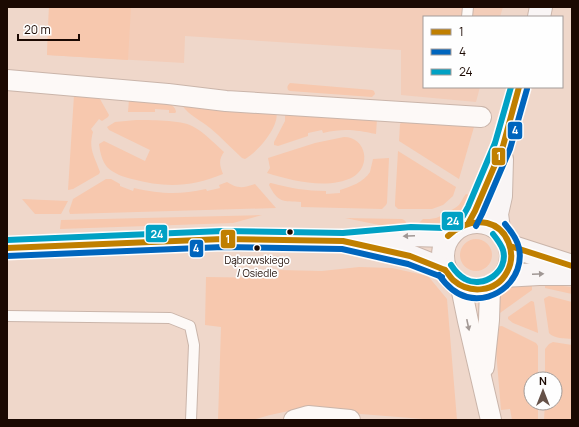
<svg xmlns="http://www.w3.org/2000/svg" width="579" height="427" font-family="Manrope,sans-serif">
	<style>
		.built { fill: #f3cdb9 }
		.green { fill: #f7c8ae }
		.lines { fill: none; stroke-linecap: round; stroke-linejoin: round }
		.lane-casing { stroke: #cab5aa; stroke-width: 12 }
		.street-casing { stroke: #cab5aa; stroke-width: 22 }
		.secondary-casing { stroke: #cab5aa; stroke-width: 24 }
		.lane { stroke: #fdf9f7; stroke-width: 10 }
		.street { stroke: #fdf9f7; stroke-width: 20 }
		.secondary { stroke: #f9f5f5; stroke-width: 22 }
		.bus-1-casing { stroke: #fefefe; stroke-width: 9 }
		.bus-2-casing { stroke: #fefefe; stroke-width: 9 }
		.bus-3-casing { stroke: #fefefe; stroke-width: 9 }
		.bus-1 { stroke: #c07f00; stroke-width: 6 }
		.bus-2 { stroke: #0065bd; stroke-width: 6 }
		.bus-3 { stroke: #01a1c4; stroke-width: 6 }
		.oneway { fill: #a09794 }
		.oneway2 { fill: #a39995 }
		.bus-dot { fill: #1b0902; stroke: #fefefe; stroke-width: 1.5 }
		.labels { text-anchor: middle; stroke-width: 3.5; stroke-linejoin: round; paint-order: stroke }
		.bus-label { font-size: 10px; fill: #1b0902; stroke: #fefefe }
		.line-badge { stroke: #fefefe; stroke-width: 1.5 }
		.badge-label { font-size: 11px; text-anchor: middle; font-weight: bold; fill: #fff }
	</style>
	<rect width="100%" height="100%" fill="#efd7ca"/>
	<polygon class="built" points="49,7 503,7 500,17 424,17 424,87 480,87 476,102 401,95 401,50 185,36 184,63 47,55"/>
	<g class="green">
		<polygon points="49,7 131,7 128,60 47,55"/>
		<path d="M290,83L372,90L374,91L375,94L372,97L290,91L288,90C287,87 287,86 290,83Z"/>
		<path d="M74,95L97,96L100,99L109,115L108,117L102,121L99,119L91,129L93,132C88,149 95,157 100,172L99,174L73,189L68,190Z"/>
		<path d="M129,99L167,102C171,104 176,108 176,112L175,113H169V110L155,109V112H128Z"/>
		<path d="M182,104L276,111C281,125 257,153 245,159L242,158C231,148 221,137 210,128C202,121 185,113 182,104Z"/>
		<path d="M289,112L377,119L376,134C355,130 345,128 323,133L322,130L308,133V136L278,146L274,145V142L285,121V116Z"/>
		<path d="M136,120C148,120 182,120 192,126C204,132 214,143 224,152C218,160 220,166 223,174C192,187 165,188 132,179C124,177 114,174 107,167C102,161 100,152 99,144L104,141L145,161L150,150L109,130L107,127L115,122Z"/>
		<polygon points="402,122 474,127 459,179 399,141 400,124"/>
		<path d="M344,137C366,137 372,166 353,177C328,190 293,181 267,173L270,168L268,158L315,143Z"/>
		<polygon points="398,151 456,187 453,196 443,205 432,209 398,209 395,206 395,203"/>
		<path d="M389,158L387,203L386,205L382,209L301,207V202C283,201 278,203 269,185L270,183H271C289,188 307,191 326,191V194L340,193V190C350,187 364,182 370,172C371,168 372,163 373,159Z"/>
		<path d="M106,179H111L120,184V186L133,191L134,188C161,194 179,195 206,189L207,191L220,188L219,185L227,182C238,189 243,188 255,184L276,208L70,214L69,211L73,199Z"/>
		<path d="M466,194L474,196L461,216L444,226L419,229V223L423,219C427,219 432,219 436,218C442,216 454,209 459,205C462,201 463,197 466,194Z"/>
		<polygon points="22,199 68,201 61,214 35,214"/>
		<polygon points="262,215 233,223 60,229 61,220"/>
		<path d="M345,218L402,219C407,221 406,223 406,227L394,228Z"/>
		<circle cx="476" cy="255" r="16"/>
		<polygon points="359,267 392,268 428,276 447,299 457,420 436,420 298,409 270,415 252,420 218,420 221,327 205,325 206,277 278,278 279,270 322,271"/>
		<path d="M512,283H532V290L500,313L493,314C497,296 494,292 512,283Z"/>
		<polygon points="545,284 572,287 572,294 545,288"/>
		<path d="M549,296L572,302V339C565,338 554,339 549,333L544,299L545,298Z"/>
		<polygon points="531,301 532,301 534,302 538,332 538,333 513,323 508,319 508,317"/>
		<polygon points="502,326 536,343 538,346 538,379 531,379 531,403 538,403 538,420 512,420 510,409 501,410 494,327"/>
		<polygon points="553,342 572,345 572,420 544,420 545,403 555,403 555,379 545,379 545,349 549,344"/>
	</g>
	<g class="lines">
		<g class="lane-casing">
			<g id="lane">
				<polyline points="467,17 468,7"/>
				<polyline points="7,316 170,318 190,326 194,345 191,420"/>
			</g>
		</g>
		<g class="street-casing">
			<g id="street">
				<polyline points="7,80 168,94 226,101 481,117"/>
				<polyline points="461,287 468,321 491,420"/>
				<polyline points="484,367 489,320 490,288"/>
				<polyline points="294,420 308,416 350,420"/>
			</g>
		</g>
		<g class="secondary-casing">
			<g id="secondary">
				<polyline points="539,17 541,7"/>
				<circle cx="477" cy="256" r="34"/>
				<polyline points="469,222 475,211 503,146 519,87"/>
				<polyline points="499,229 497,214 501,196 502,159"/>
				<polyline points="366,246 410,256 445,270"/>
				<polyline points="510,246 572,266"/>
				<polyline points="7,248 223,239 343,241 412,235 448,236"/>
				<polyline points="505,276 539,274 572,274"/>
			</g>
		</g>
		<use href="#lane" class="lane"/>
		<use href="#street" class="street"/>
		<use href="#secondary" class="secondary"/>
		<g class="bus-1-casing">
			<g id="bus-1">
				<polyline points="469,222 475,211 503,146 519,87"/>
				<polyline points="510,246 572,266"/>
				<polyline points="7,248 223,239 343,241 410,256 445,270"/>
				<path d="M445,270C448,273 450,277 453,280C469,294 496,293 507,272C517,254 508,228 487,223C471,220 459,226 448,236"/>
			</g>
		</g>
		<g class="bus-2-casing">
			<g id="bus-2">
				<polyline points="476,226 482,214 510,149 527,89"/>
				<polyline points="7,256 223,247 342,249 408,264 442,277"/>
				<path d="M439,275C446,285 455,294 467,297C496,304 525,278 519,248C517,239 511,231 505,224"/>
			</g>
		</g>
		<g class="bus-3-casing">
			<g id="bus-3">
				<polyline points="7,240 223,231 343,233 411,227 445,228 456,218 463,216 468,207 495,143 511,87"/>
				<path d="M451,265C455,271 459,276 465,279C483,289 509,272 503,250C501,244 497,239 493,234"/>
			</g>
		</g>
		<use href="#bus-1" class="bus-1"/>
		<use href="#bus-2" class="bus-2"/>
		<use href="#bus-3" class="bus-3"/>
	</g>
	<defs><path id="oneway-solid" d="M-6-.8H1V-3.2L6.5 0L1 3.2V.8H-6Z"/></defs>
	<g class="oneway">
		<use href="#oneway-solid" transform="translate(409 236) rotate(177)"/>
		<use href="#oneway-solid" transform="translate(538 274) rotate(-2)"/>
	</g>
	<use class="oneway2" href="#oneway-solid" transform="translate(468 325) rotate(78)"/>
	<g class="bus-dot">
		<circle cx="290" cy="232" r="3.5"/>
		<circle cx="257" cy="248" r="3.5"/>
	</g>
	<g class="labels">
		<g class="bus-label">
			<text x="257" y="264">Dąbrowskiego<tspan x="257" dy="13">/ Osiedle</tspan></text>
		</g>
	</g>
	<g class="line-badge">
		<rect x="507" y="121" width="16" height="19" rx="4" fill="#0065bd"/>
		<rect x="491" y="147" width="15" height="19" rx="4" fill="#c07f00"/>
		<rect x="441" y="211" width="23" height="20" rx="4" fill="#01a1c4"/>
		<rect x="145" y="224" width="23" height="19" rx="4" fill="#01a1c4"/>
		<rect x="220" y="229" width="16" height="20" rx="4" fill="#c07f00"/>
		<rect x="189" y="239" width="15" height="19" rx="4" fill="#0065bd"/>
	</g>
	<g class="badge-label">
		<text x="515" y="134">4</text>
		<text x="499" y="160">1</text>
		<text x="453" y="225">24</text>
		<text x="157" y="238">24</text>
		<text x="228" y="243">1</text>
		<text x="196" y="252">4</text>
	</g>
	<rect width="579" height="427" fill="none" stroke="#1b0902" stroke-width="16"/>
	<rect x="423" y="16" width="140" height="72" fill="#fefefe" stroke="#a39c99"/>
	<rect x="431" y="29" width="20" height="6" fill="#c07f00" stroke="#a39c99"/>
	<text x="459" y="36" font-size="12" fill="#1b0902">1</text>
	<rect x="431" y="49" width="20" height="6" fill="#0065bd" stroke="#a39c99"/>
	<text x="459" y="56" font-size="12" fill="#1b0902">4</text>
	<rect x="431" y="69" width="20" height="6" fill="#01a1c4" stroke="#a39c99"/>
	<text x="459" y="76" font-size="12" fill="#1b0902">24</text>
	<g transform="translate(543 391)"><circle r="19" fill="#fefefe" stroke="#a39c99"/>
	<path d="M0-3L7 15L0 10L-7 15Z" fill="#655148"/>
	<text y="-6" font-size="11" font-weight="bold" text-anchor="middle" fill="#1b0902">N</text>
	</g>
	<path d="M18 34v6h61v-6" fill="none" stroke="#1b0902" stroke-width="2"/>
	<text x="24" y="34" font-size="12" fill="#1b0902" stroke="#fefefe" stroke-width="3" paint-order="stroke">20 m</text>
</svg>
